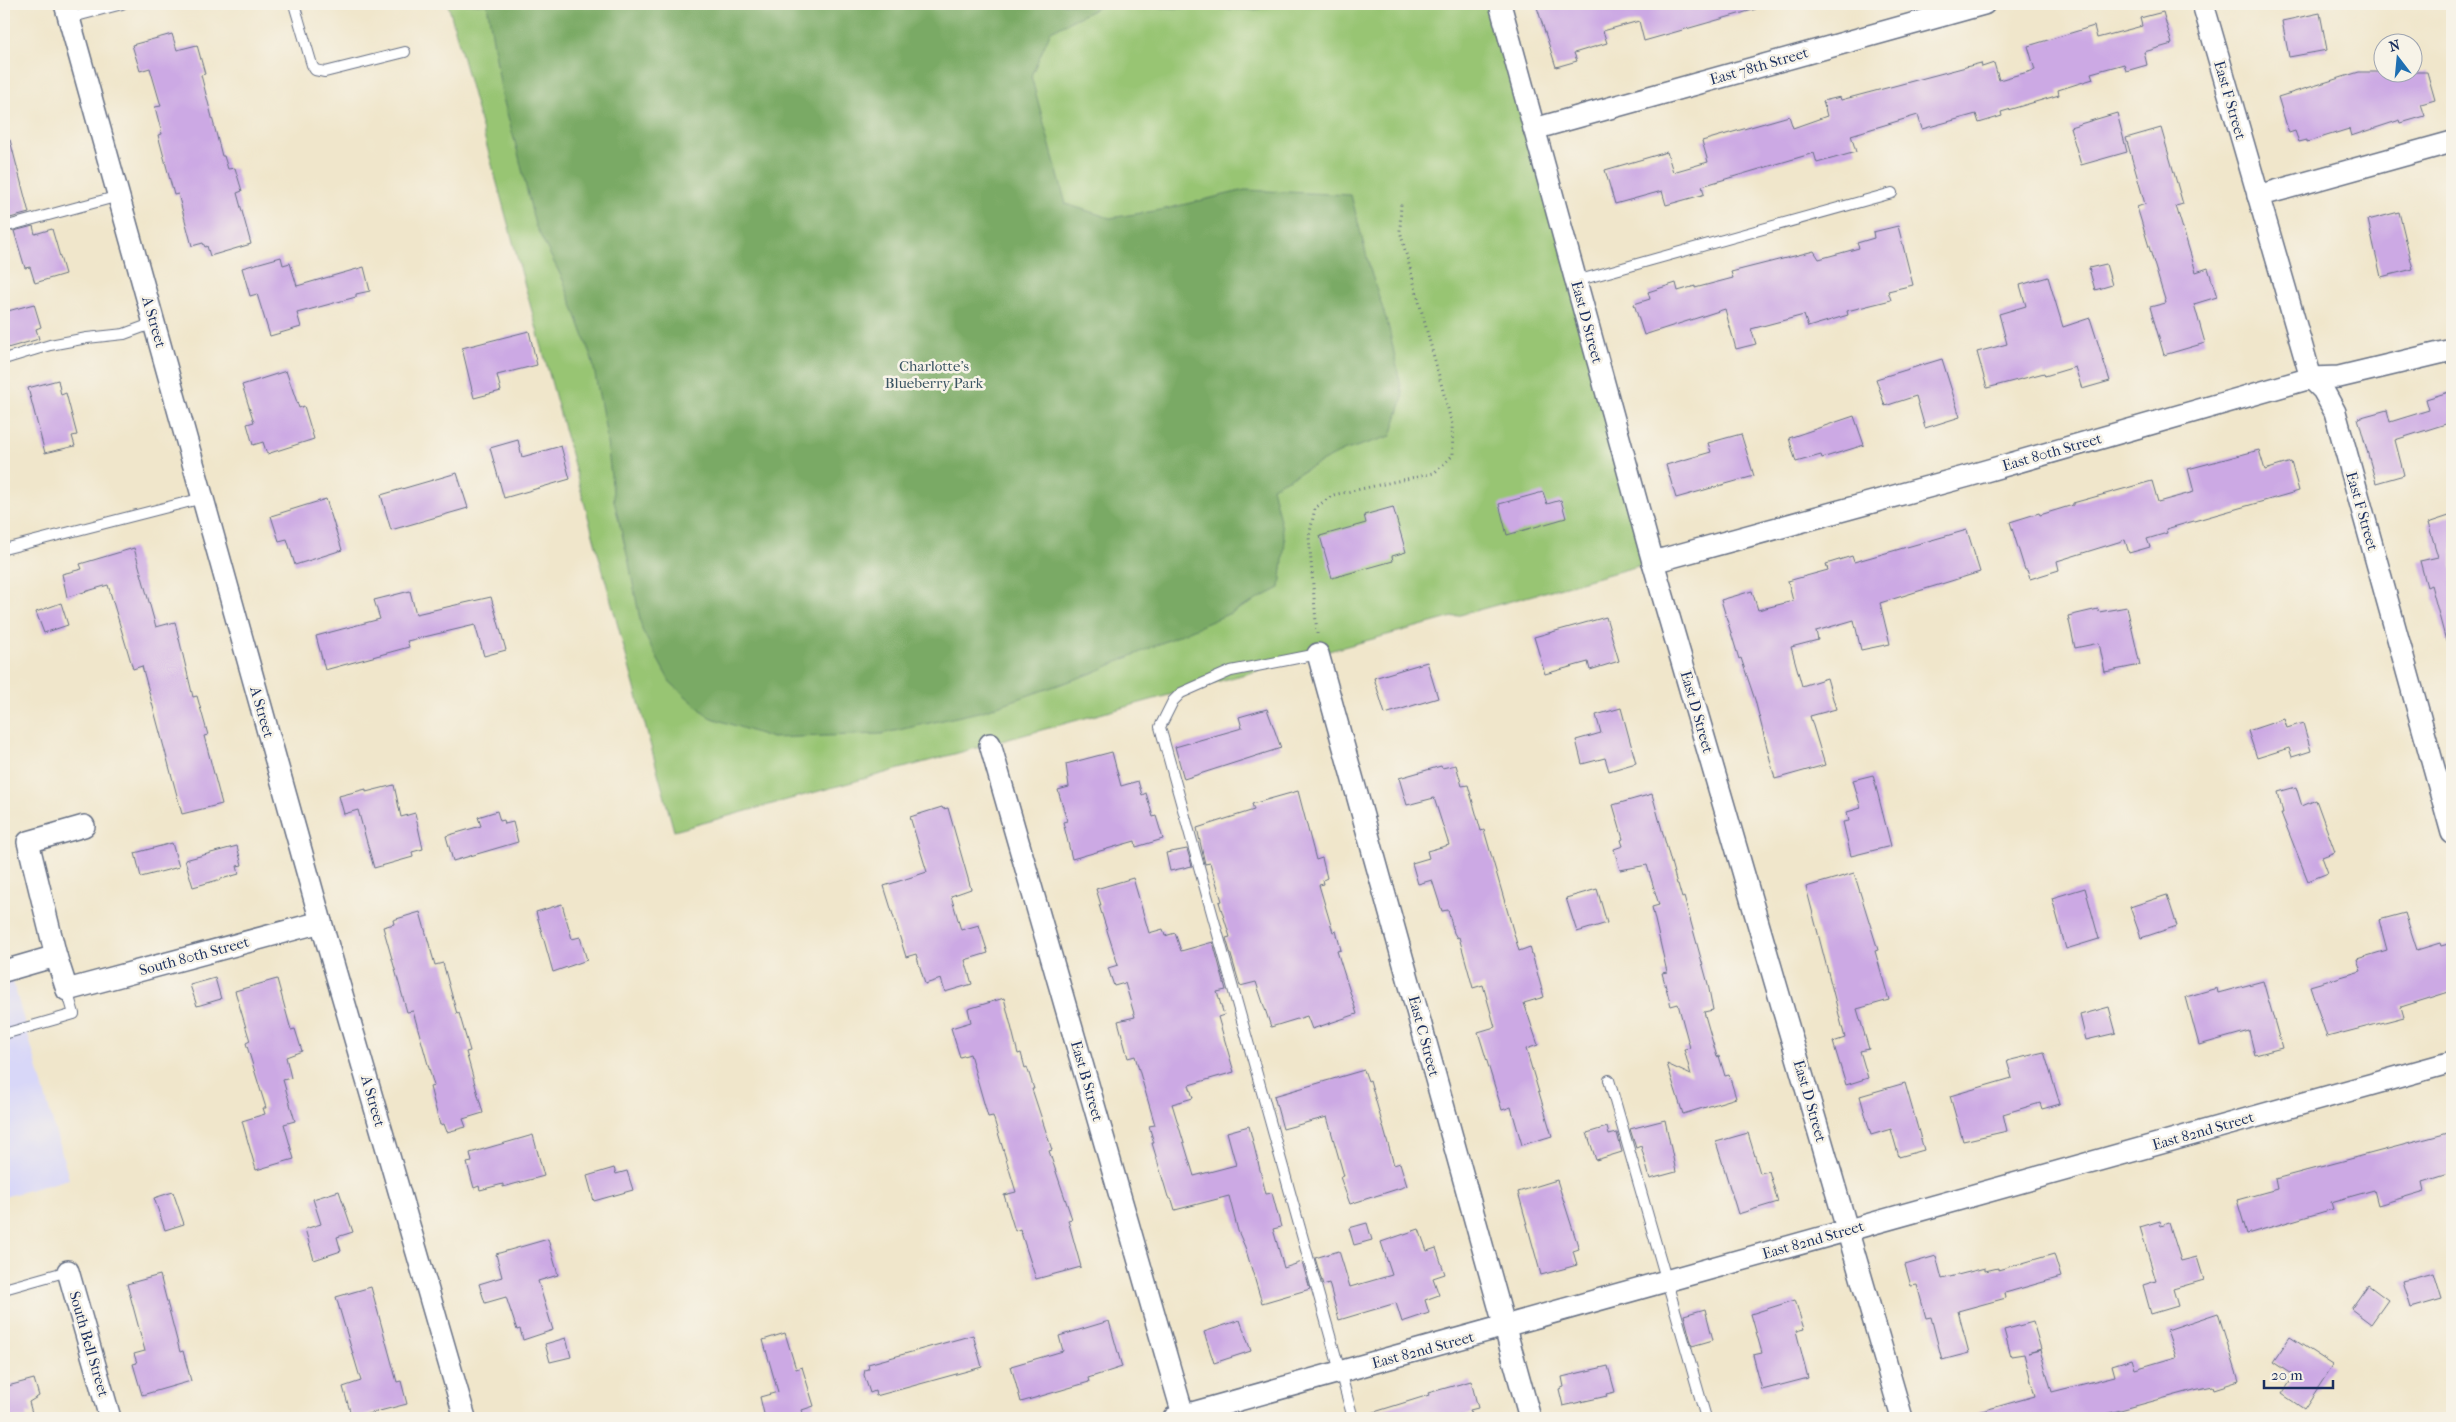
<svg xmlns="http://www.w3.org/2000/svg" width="2456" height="1422" font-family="'IM FELL French Canon',serif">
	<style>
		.built { fill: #d8d7f8 }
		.green { fill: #98c573; stroke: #5a7a68 }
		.forest { fill: #7aaa65; stroke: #4a6c62 }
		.building { fill: #cca9e4 }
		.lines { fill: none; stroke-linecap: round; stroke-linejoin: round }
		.lane-casing { stroke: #666f84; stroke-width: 12 }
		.street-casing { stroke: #666f84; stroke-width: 24 }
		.path { stroke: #666f84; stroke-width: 3; stroke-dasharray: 1 4; stroke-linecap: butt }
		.lane { stroke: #fff; stroke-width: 10 }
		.street { stroke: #fff; stroke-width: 21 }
		.labels { text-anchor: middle; stroke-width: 5; stroke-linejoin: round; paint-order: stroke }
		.street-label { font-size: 15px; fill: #1b2f5e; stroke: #f7f3e8 }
		.park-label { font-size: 15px; fill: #3a5463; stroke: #f7f3e8 }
	</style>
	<rect width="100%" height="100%" fill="#f7f3e8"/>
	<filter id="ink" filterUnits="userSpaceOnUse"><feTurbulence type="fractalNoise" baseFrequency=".02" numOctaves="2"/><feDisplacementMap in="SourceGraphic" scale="10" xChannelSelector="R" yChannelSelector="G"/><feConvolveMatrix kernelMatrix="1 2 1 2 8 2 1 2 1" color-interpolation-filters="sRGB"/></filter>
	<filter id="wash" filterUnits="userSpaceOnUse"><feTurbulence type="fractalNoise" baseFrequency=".0096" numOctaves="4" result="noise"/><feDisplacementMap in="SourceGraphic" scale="20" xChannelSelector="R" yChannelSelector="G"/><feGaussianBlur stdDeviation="1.12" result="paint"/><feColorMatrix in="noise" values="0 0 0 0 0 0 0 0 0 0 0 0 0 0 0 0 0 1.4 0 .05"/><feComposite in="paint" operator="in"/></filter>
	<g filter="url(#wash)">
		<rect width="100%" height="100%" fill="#f0e6cb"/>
		<polygon class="built" points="4,950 69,1179 4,1197"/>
		<polygon class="green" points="448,4 1500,4 1653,562 674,831"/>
		<polygon class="forest" points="487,4 1280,4 1254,10 1101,6 1051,31 1031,76 1066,204 1110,218 1161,210 1245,190 1351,195 1370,269 1389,328 1403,397 1391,436 1343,451 1272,487 1285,541 1280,588 1233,612 1090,674 983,711 881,734 772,738 709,717 670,682 642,630 629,563 614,501 605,426 592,359 563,280 535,225 519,157 502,95"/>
		<g id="blocks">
			<g class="building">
				<polygon points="1536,4 1756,4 1756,9 1644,41 1639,21 1603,31 1607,43 1574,53 1577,61 1556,67"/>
				<polygon points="2163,12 2172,44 2144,52 2147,65 2126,71 2124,64 2091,73 2093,79 2058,90 2059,95 2001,112 2002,116 1979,123 1976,114 1922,129 1918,115 1851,135 1856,152 1817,163 1814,153 1702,186 1704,194 1702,195 1666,205 1662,191 1615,204 1605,170 1667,152 1673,172 1708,162 1702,141 1789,116 1793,128 1827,116 1823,101 1840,97 1841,100 1981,63 1982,67 1994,63 1999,80 2035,70 2028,46 2094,26 2097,38 2142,26 2140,18"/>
				<polygon points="2320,13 2327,50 2289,57 2282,21"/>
				<polygon points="172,34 177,50 197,45 205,74 201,75 222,156 224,156 228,169 235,168 242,191 237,193 251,244 210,256 207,246 205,247 203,243 192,246 178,194 174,195 158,135 162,134 155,107 161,106 150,68 140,71 132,45"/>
				<polygon points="2359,72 2427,72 2435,100 2421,104 2425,116 2401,123 2400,120 2351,136 2349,129 2307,142 2307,140 2299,142 2295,131 2289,133 2278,97"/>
				<polygon points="2117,113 2127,152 2081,165 2070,127"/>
				<polygon points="2161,128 2183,204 2176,206 2196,272 2208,268 2217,297 2194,304 2205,343 2164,355 2150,307 2166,303 2137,207 2145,204 2126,138"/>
				<polygon points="10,140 29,213 10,218 8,210 4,211 4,141"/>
				<polygon points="2399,212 2413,269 2381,277 2368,220"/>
				<polygon points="33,226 35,234 52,229 65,274 35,283 30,267 25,268 14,231"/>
				<polygon points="1898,226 1913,285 1888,291 1891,300 1847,311 1848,315 1808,327 1804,315 1751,329 1756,344 1736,349 1725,309 1644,335 1634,304 1650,299 1648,292 1676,283 1678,291 1695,286 1695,288 1733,278 1731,272 1814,251 1819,259 1859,248 1857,243 1874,238 1873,232"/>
				<polygon points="281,257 283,265 290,263 297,286 364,267 370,291 356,294 356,297 297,313 301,327 270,336 257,294 250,296 242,268"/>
				<polygon points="2106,264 2112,285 2095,290 2089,268"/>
				<polygon points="2048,277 2063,327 2090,318 2110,381 2082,389 2075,367 2045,376 2044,373 1987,388 1977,352 2007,344 1999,314 2026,306 2020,285"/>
				<polygon points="34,304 41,327 36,329 39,339 4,349 4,312"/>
				<polygon points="529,331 537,365 497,375 501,391 474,398 462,348"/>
				<polygon points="1942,359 1960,417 1925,428 1916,396 1885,406 1876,379"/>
				<polygon points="286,371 299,408 304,406 314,439 267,454 263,442 253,445 247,424 254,422 242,385"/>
				<polygon points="58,380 61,395 66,393 77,435 72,436 75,446 45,453 28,388"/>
				<polygon points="2452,391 2452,422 2395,440 2404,475 2376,483 2358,418 2387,410 2390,422 2429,410 2426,399"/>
				<polygon points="1854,416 1864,445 1822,458 1821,455 1796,462 1789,438"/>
				<polygon points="1741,434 1754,476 1676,498 1666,465 1711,452 1708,443"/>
				<polygon points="518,440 522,457 561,446 570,479 504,498 490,448"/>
				<polygon points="2259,450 2265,470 2291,462 2299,491 2166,529 2167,533 2147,539 2150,547 2129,553 2125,540 2057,561 2059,570 2030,579 2027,570 2025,570 2010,522 2039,513 2040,515 2073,505 2073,503 2152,481 2158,502 2194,492 2188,469"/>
				<polygon points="457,473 468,508 391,530 381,495"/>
				<polygon points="1543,492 1547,504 1561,500 1566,518 1507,535 1499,504"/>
				<polygon points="326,499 342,550 295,565 287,539 279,541 271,516"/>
				<polygon points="1393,507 1406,552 1392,556 1393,561 1332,578 1320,536 1366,523 1364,515"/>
				<polygon points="2452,515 2452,640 2446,641 2431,585 2427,587 2420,561 2438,557 2428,523"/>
				<polygon points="1967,530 1980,572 1880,603 1890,644 1861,650 1854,620 1816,631 1818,640 1791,647 1802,686 1827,678 1836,709 1810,716 1825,765 1775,779 1755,700 1741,658 1739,659 1721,600 1752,591 1758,610 1793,601 1788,581 1828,570 1826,564 1852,556 1854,562"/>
				<polygon points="134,548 156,627 175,622 193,697 197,696 208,735 204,736 222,804 182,814 142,666 133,669 108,585 67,597 62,574 82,569 80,564"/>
				<polygon points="410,591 416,614 491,597 506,650 484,656 475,625 407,641 409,647 325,670 316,636 380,619 374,600"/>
				<polygon points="61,603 68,625 44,633 36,612"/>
				<polygon points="2127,607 2140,665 2105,672 2099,643 2075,648 2068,616 2098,609 2099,612"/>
				<polygon points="1606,617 1619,661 1590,670 1588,662 1545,674 1534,637"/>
				<polygon points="1427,662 1438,698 1385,714 1374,678"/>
				<polygon points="1621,708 1636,763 1609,771 1605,758 1582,764 1576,740 1601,733 1596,715"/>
				<polygon points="1267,709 1281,748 1184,779 1175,747 1242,728 1239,717"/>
				<polygon points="2284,719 2287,728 2303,723 2311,751 2292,757 2289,748 2257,758 2248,731"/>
				<polygon points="1112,752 1121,786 1138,781 1142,795 1146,793 1153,817 1156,816 1163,839 1136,847 1135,841 1072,859 1063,822 1067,821 1058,790 1069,787 1066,764"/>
				<polygon points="1456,765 1462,786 1468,785 1481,831 1484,830 1519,951 1530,947 1544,997 1524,1003 1538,1045 1526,1049 1552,1136 1522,1145 1511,1107 1502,1110 1478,1032 1495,1027 1483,985 1473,988 1459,937 1457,938 1454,933 1448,910 1442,911 1432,880 1418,884 1412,863 1429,858 1427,851 1449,845 1434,798 1407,805 1399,778 1441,766 1442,768"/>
				<polygon points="1873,775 1891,846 1851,856 1843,822 1849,821 1847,812 1861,808 1853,780"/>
				<polygon points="394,785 401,817 415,813 423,849 412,852 413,857 374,868 358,810 344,814 339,796 366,789 366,792"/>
				<polygon points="2296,787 2302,806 2316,800 2335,852 2322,857 2328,873 2308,881 2281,813 2283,813 2278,792"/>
				<polygon points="1298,791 1316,860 1322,858 1327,878 1323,880 1324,884 1319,885 1333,932 1336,931 1341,950 1337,951 1357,1014 1312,1029 1307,1016 1271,1027 1256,982 1240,986 1226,938 1230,937 1219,902 1222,901 1210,863 1205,864 1197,828 1254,810 1252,804"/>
				<polygon points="1652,794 1677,884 1678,884 1682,898 1684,897 1708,984 1713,1010 1704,1012 1717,1057 1719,1056 1725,1076 1729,1075 1736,1098 1683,1114 1667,1064 1691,1075 1684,1049 1690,1048 1678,1004 1671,1006 1662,973 1667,972 1652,907 1659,905 1647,865 1620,870 1614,849 1623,846 1621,840 1623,839 1613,805"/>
				<polygon points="942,807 943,809 948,808 971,889 951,896 961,930 979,925 988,953 965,960 972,984 945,992 941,979 925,984 916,954 906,957 884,886 927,872 910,817"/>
				<polygon points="497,811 500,821 504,820 505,824 513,822 518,842 453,861 446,836 481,826 478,817"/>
				<polygon points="172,843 179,867 141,877 135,853"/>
				<polygon points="237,846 242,865 237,866 239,874 193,887 185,860"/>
				<polygon points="1187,849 1192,866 1170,871 1166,853"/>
				<polygon points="1854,873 1878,950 1875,951 1889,1000 1857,1009 1869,1049 1860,1051 1868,1078 1846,1085 1833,1042 1845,1038 1806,887"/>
				<polygon points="1133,878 1149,933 1163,929 1165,936 1175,933 1181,951 1213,942 1226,990 1217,992 1224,1015 1218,1017 1234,1072 1189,1085 1193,1098 1172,1104 1194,1176 1236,1165 1227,1132 1249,1126 1266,1194 1272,1193 1281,1227 1273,1229 1284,1268 1302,1262 1310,1289 1262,1303 1245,1247 1238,1231 1229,1196 1175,1210 1172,1200 1168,1197 1152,1143 1154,1143 1149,1126 1155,1125 1135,1056 1128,1058 1118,1021 1135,1017 1125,983 1114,986 1108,968 1118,965 1099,905 1101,905 1096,889"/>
				<polygon points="2085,888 2099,939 2066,949 2052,898"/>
				<polygon points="1597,889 1607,923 1577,932 1566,898"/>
				<polygon points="2167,895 2177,926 2141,938 2130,907"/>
				<polygon points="562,904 572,939 580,937 587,960 553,972 536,912"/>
				<polygon points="420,912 435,965 443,963 457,1014 459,1013 470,1051 466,1052 483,1113 463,1119 466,1127 447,1132 444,1124 440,1125 430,1087 434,1086 413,1011 407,1012 383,927 394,924 393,920"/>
				<polygon points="2405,913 2417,950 2440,943 2441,946 2452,943 2452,991 2401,1007 2404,1017 2327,1037 2310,986 2361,971 2357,959 2387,950 2379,920"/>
				<polygon points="215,978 221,999 197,1006 190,985"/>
				<polygon points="277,979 291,1030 295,1029 302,1051 286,1057 291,1078 283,1080 295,1121 284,1124 294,1159 256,1170 242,1121 265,1114 263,1108 266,1108 246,1043 250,1041 235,991"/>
				<polygon points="2263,981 2282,1048 2255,1055 2249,1031 2199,1045 2186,997 2217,988 2218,993"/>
				<polygon points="1004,998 1018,1054 1021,1053 1025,1068 1027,1067 1034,1089 1032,1089 1052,1150 1049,1151 1072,1219 1068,1220 1081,1267 1036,1279 1020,1229 1015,1231 1004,1195 1016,1192 993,1116 988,1117 970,1054 960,1057 951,1028 971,1022 968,1009"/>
				<polygon points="2109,1007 2116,1033 2086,1040 2080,1015"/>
				<polygon points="2044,1052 2060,1104 2042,1109 2040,1103 2003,1114 2007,1131 1963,1141 1950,1096 2012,1078 2007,1061"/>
				<polygon points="1364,1070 1368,1081 1370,1080 1394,1165 1400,1163 1407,1186 1350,1204 1340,1177 1344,1176 1327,1117 1283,1129 1274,1096"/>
				<polygon points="1905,1083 1924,1150 1899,1157 1891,1129 1871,1135 1860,1096"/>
				<polygon points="1665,1120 1676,1172 1650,1179 1641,1146 1636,1148 1630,1129"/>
				<polygon points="1607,1127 1609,1135 1617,1133 1622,1152 1596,1160 1587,1133"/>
				<polygon points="2452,1132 2452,1173 2423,1182 2425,1191 2378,1205 2374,1190 2331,1202 2333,1209 2247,1234 2237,1200 2277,1189 2275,1179"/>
				<polygon points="1748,1133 1760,1173 1769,1171 1778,1202 1738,1214 1716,1142"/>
				<polygon points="533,1135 544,1176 503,1187 503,1184 480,1190 479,1186 474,1188 467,1163 472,1162 470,1153"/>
				<polygon points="614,1168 616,1174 627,1171 633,1190 594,1201 587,1176"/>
				<polygon points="1557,1180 1579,1249 1573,1251 1577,1265 1541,1275 1518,1192"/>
				<polygon points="339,1191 353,1232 337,1237 341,1251 314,1260 305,1229 321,1224 313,1199"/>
				<polygon points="173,1192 184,1224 165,1230 154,1198"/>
				<polygon points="2160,1221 2161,1226 2169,1223 2181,1261 2197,1257 2204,1280 2173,1289 2178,1306 2151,1314 2143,1285 2156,1281 2140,1227"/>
				<polygon points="1367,1223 1372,1240 1354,1245 1349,1228"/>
				<polygon points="1419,1229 1427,1251 1436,1248 1445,1274 1433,1278 1439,1295 1425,1300 1429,1313 1402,1322 1396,1303 1339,1320 1329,1283 1323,1285 1315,1258 1339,1251 1350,1287 1392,1275 1381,1242"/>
				<polygon points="548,1239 558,1275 538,1281 553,1330 523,1340 520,1329 517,1330 506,1297 485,1303 479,1284 502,1277 496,1254"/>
				<polygon points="2054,1254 2061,1277 2005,1293 2006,1298 1958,1311 1969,1353 1942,1360 1931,1317 1926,1318 1917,1285 1911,1286 1905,1265 1936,1256 1942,1279 1985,1268 1985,1271 1998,1268 1998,1270"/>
				<polygon points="2434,1273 2442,1299 2411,1308 2403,1281"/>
				<polygon points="160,1275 180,1352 183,1351 191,1381 142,1395 133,1364 137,1363 134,1354 145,1351 127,1284"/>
				<polygon points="2368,1285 2388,1300 2371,1324 2351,1309"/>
				<polygon points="371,1287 397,1382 401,1381 407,1404 352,1418 343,1387 361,1381 336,1297"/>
				<polygon points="1795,1300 1804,1329 1796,1331 1808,1378 1762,1390 1753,1355 1762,1353 1751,1314"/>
				<polygon points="1705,1309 1713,1340 1692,1346 1684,1315"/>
				<polygon points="2218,1313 2239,1381 2214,1389 2213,1386 2194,1390 2091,1418 1979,1418 1978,1412 2035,1396 2024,1354 2011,1356 2004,1330 2033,1322 2041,1349 2028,1353 2040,1350 2052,1392 2115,1376 2112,1365 2132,1359 2135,1369 2176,1357 2167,1330"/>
				<polygon points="1240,1320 1251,1351 1214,1363 1204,1332"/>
				<polygon points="1109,1321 1122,1367 1088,1378 1089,1382 1021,1402 1011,1366 1063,1351 1059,1336"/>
				<polygon points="785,1333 796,1369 802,1367 814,1406 802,1410 805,1418 765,1418 760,1397 778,1392 763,1340"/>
				<polygon points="973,1335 982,1367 876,1396 875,1391 870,1393 864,1375 865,1370 869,1369 868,1364"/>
				<polygon points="2290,1337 2333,1365 2304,1409 2282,1394 2294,1376 2273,1362"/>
				<polygon points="566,1338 571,1357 550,1362 545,1344"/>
				<polygon points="1608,1366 1615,1392 1606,1394 1607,1396 1563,1406 1559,1389 1564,1387 1562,1377"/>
				<polygon points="34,1379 39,1396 29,1402 32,1413 26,1414 27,1418 8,1418 4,1402 4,1387"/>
				<polygon points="1471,1381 1478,1408 1470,1410 1472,1414 1457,1418 1369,1418 1368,1414 1429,1395 1428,1393"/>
			</g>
		</g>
	</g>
	<g filter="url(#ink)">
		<use href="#blocks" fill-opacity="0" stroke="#666f84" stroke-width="1"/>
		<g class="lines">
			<g class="lane-casing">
				<g id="lane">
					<polyline points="294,4 312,65 315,70 325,72 405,52"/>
					<polyline points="69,18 122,4"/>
					<polyline points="4,227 119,196"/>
					<polyline points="1576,281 1892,193"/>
					<polyline points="4,359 50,345 87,338 124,334 154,323"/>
					<polyline points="4,549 203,498"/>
					<polyline points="1318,654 1231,671 1181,693 1173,701 1160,727 1353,1418"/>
					<polyline points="4,1034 74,1014 67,990"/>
					<polyline points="1609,1080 1706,1418"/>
					<polyline points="4,1289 68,1271"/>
				</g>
			</g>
			<g class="street-casing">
				<g id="street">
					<polyline points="65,4 321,922 465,1418"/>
					<polyline points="1500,4 1653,562 1902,1418"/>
					<polyline points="2203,4 2311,378 2323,390 2335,412 2452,833"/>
					<polyline points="1534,129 1984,4"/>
					<polyline points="2258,196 2452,142"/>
					<polyline points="1653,562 1968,476 2311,378 2339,377 2452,350"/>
					<polyline points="1318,654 1530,1418"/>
					<polyline points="990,744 1184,1418"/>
					<polyline points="56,956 67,990 321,922"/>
					<polyline points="4,971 56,956 28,842 84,826"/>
					<polyline points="68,1271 110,1418"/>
					<polyline points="1174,1418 2452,1062"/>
				</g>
			</g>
			<polyline class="path" points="1317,634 1309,537 1315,508 1333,495 1434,473 1453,455 1452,424 1400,231 1401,201"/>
			<use href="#lane" class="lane"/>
			<use href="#street" class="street"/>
		</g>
	</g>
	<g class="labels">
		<g class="street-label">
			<text transform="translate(1759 66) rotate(-16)" y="5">East 78th Street</text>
			<text transform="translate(2230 100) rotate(74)" y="5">East F Street</text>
			<text transform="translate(154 322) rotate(74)" y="5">A Street</text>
			<text transform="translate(1587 322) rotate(75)" y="5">East D Street</text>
			<text transform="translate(2052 452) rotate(-16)" y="5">East 80th Street</text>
			<text transform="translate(2362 511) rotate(74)" y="5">East F Street</text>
			<text transform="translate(262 712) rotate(74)" y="5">A Street</text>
			<text transform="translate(1697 712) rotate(74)" y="5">East D Street</text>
			<text transform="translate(194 956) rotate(-15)" y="5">South 80th Street</text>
			<text transform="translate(1424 1036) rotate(75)" y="5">East C Street</text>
			<text transform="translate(1087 1081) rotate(74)" y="5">East B Street</text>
			<text transform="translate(373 1101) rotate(74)" y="5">A Street</text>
			<text transform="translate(1810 1101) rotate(74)" y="5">East D Street</text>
			<text transform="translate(2203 1131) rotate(-16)" y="5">East 82nd Street</text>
			<text transform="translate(1813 1240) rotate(-16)" y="5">East 82nd Street</text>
			<text transform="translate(89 1344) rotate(74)" y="5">South Bell Street</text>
			<text transform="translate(1423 1350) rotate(-15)" y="5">East 82nd Street</text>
		</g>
		<g class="park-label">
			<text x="934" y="371">Charlotte's<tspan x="934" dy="17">Blueberry Park</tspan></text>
		</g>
	</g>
	<rect width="2456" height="1422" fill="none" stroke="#f7f3e8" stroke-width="20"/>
	<g transform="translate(2398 58) rotate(344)"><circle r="24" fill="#f7f3e8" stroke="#9fa5b1"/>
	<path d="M0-4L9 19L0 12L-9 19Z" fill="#1f6fb2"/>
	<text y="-8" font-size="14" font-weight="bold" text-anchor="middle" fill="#1b2f5e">N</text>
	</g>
	<path d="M2264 1380v8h69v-8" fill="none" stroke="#1b2f5e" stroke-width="2.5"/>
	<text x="2271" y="1380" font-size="15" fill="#1b2f5e" stroke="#f7f3e8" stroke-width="4" paint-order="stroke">20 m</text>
</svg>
